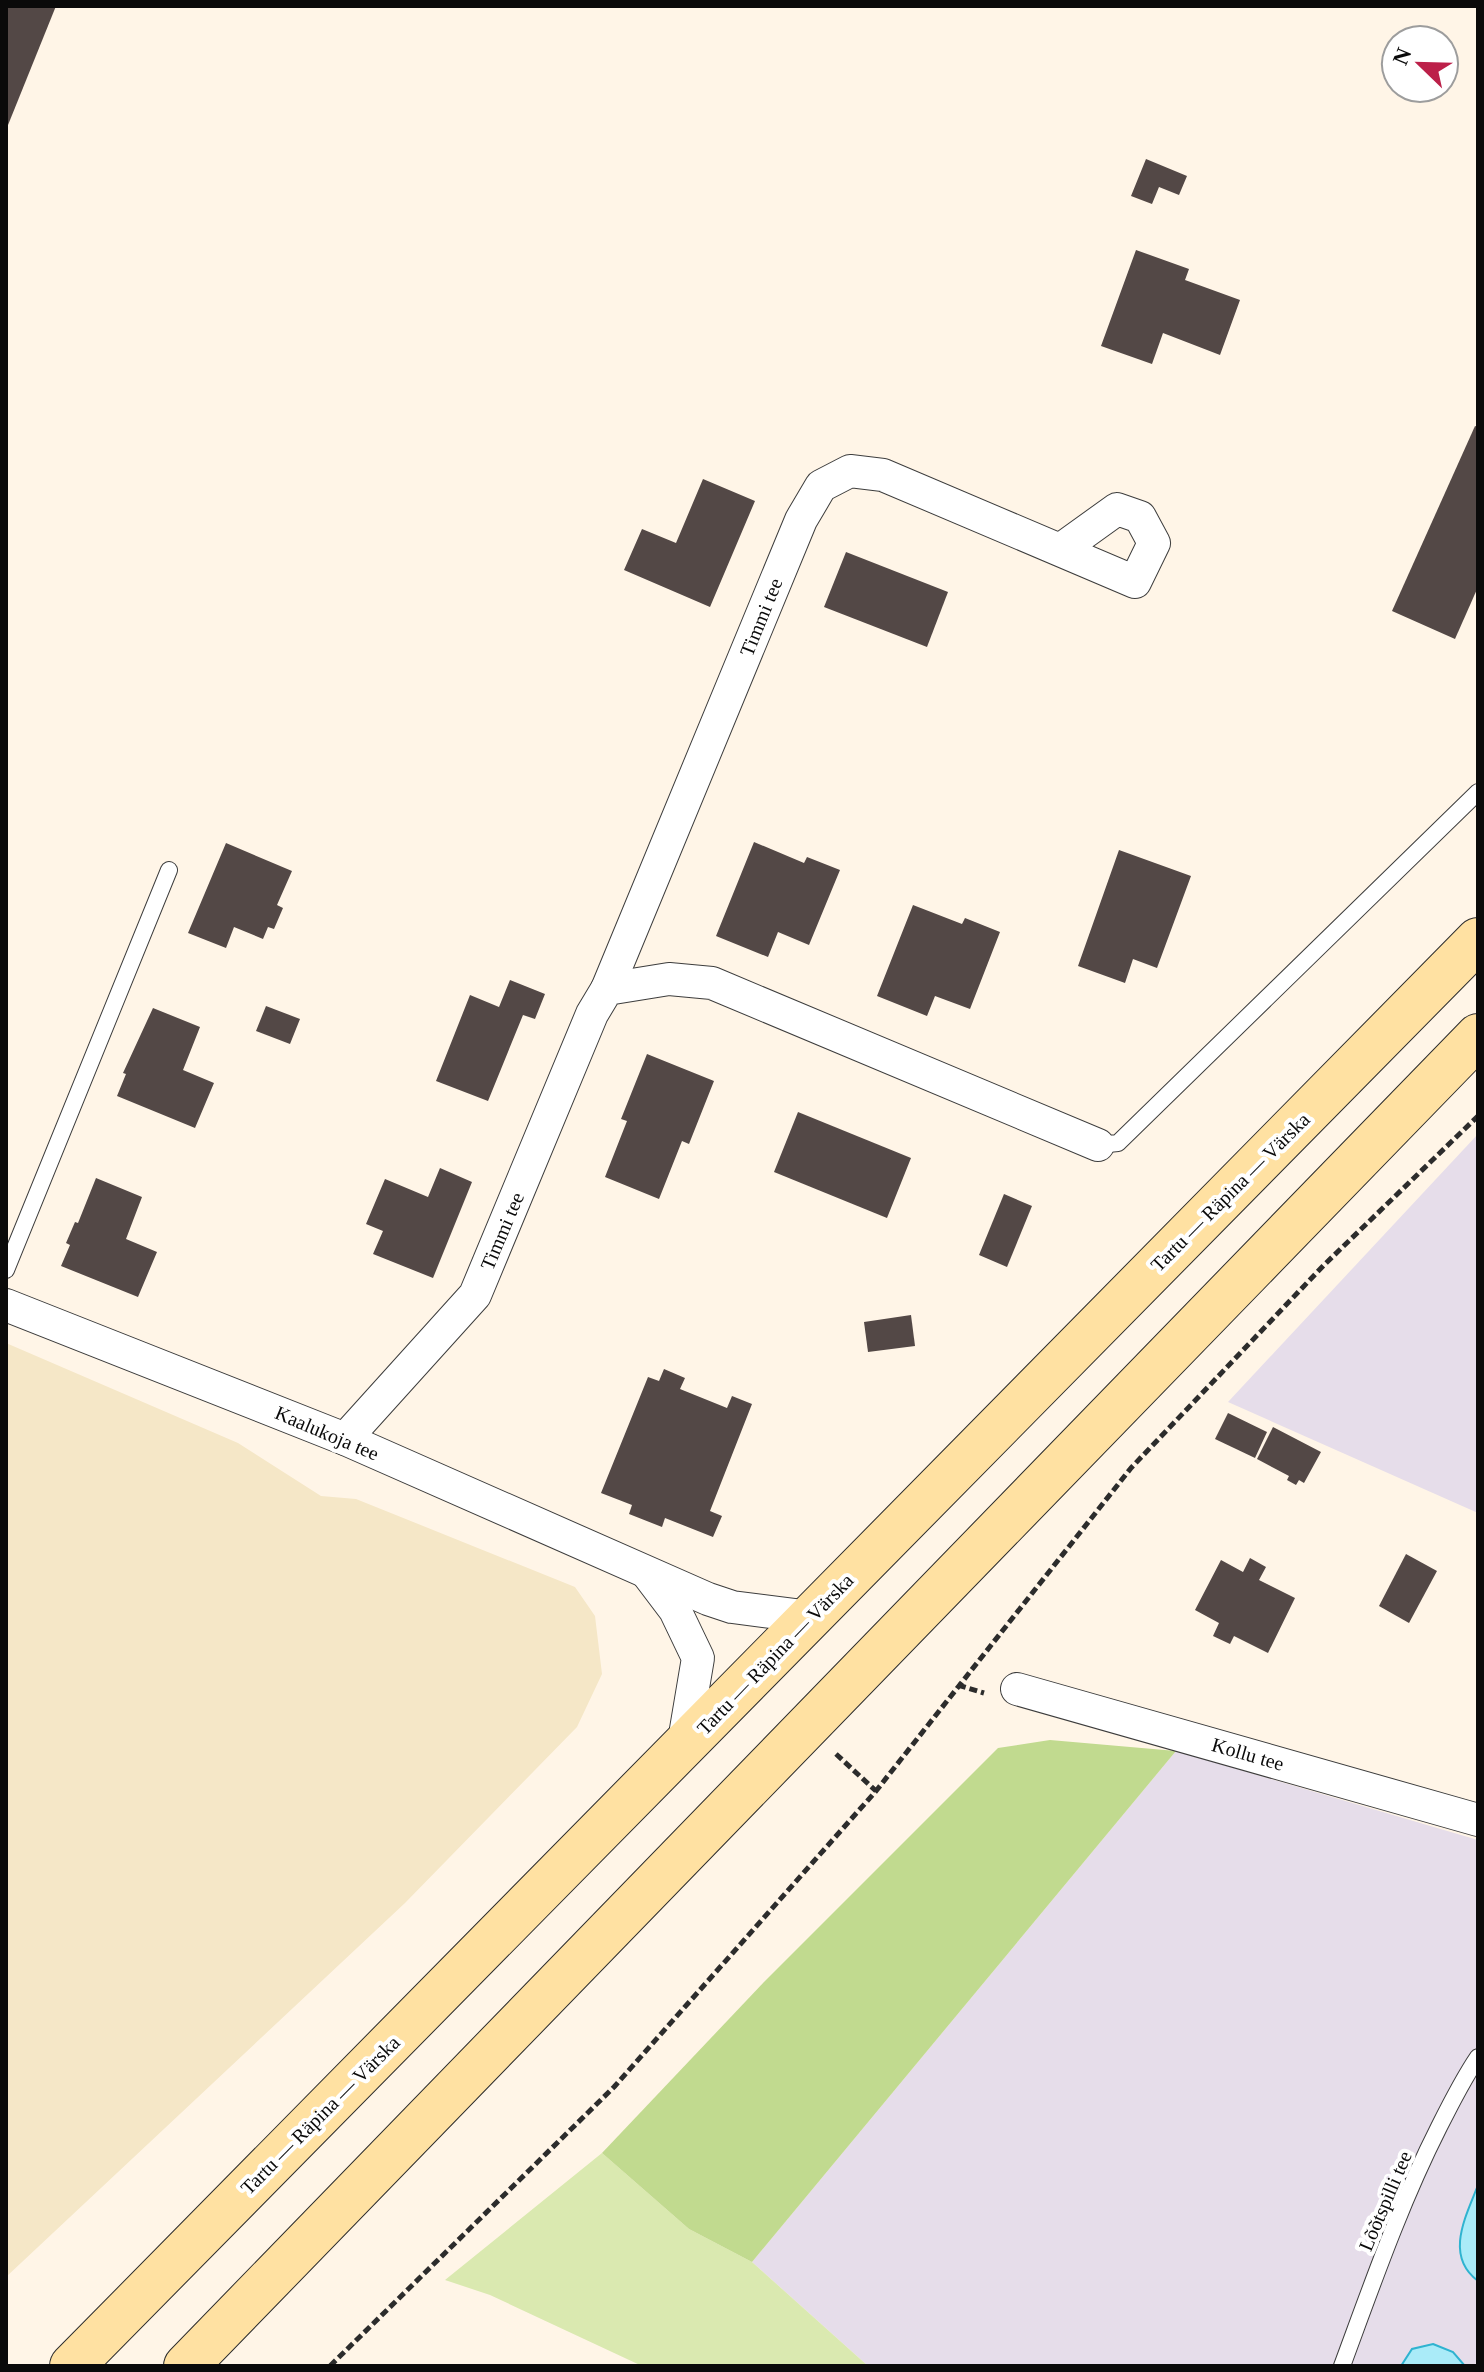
<svg xmlns="http://www.w3.org/2000/svg" width="1484" height="2372" font-family="'Times New Roman',serif">
	<style>
		.industrial { fill: #e6ddea }
		.farmland { fill: #f5e7c7 }
		.green { fill: #dae9b0 }
		.forest { fill: #c1da8f }
		.water { fill: #aaebf8; stroke: #2fb3d0; stroke-width: 2 }
		.building { fill: #534846 }
		.lines { fill: none; stroke-linecap: round; stroke-linejoin: round }
		.service-casing { stroke: #3d3d3d; stroke-width: 18 }
		.minor-casing { stroke: #3d3d3d; stroke-width: 34 }
		.secondary-casing { stroke: #2c2c2c; stroke-width: 46 }
		.path { stroke: #2c2c2c; stroke-width: 5; stroke-dasharray: 8 4; stroke-linecap: butt }
		.service { stroke: #fff; stroke-width: 16 }
		.minor { stroke: #fff; stroke-width: 32 }
		.secondary { stroke: #ffe1a2; stroke-width: 44 }
		.labels { text-anchor: middle; stroke-width: 8; stroke-linejoin: round; paint-order: stroke }
		.street-label { font-size: 20px; fill: #0a0a0a; stroke: #fff }
	</style>
	<rect width="100%" height="100%" fill="#fff5e7"/>
	<g class="industrial">
		<polygon points="1478,1134 1478,1513 1228,1402"/>
		<polygon points="1176,1751 1478,1840 1478,2366 868,2366 752,2262"/>
	</g>
	<polygon class="farmland" points="6,1343 238,1443 321,1496 356,1499 575,1587 595,1616 602,1674 577,1727 405,1903 6,2277"/>
	<polygon class="green" points="602,2153 689,2229 752,2262 868,2366 642,2366 490,2295 445,2280"/>
	<polygon class="forest" points="1050,1740 1176,1751 752,2262 689,2229 602,2153 764,1982 998,1748"/>
	<g class="water">
		<path d="M1478,2185V2281C1444,2256 1466,2216 1478,2185Z"/>
		<polygon points="1433,2344 1453,2352 1465,2366 1401,2366 1412,2349"/>
	</g>
	<g class="building">
		<polygon points="6,6 56,6 6,130"/>
		<polygon points="1146,159 1187,176 1179,195 1159,187 1152,204 1131,196"/>
		<polygon points="1136,250 1189,269 1185,280 1240,300 1220,355 1163,333 1152,364 1101,346"/>
		<polygon points="1475,426 1478,427 1478,587 1455,639 1392,611"/>
		<polygon points="703,479 755,501 710,607 624,570 642,529 676,543"/>
		<polygon points="846,552 948,592 927,647 824,607"/>
		<polygon points="754,842 804,863 807,857 840,870 809,945 778,932 768,957 716,936"/>
		<polygon points="226,843 292,871 277,905 283,908 274,929 268,927 263,939 234,927 226,948 188,933"/>
		<polygon points="1119,850 1191,876 1157,968 1133,959 1125,983 1078,966"/>
		<polygon points="913,905 962,924 965,918 1000,932 970,1009 935,996 927,1016 877,996"/>
		<polygon points="510,980 545,994 535,1019 523,1015 488,1101 436,1081 470,995 499,1007"/>
		<polygon points="266,1006 300,1019 290,1044 256,1031"/>
		<polygon points="153,1008 200,1027 183,1070 214,1083 195,1128 117,1096 126,1074 123,1073"/>
		<polygon points="647,1054 714,1081 689,1144 682,1141 659,1199 605,1177 627,1121 621,1119"/>
		<polygon points="798,1112 911,1158 887,1218 774,1172"/>
		<polygon points="440,1168 472,1182 433,1278 373,1254 383,1231 366,1224 385,1179 428,1197"/>
		<polygon points="96,1178 142,1197 126,1239 157,1252 138,1297 61,1266 70,1245 66,1243 75,1222 78,1223"/>
		<polygon points="1004,1194 1032,1206 1007,1267 979,1255"/>
		<polygon points="911,1315 915,1346 868,1352 864,1322"/>
		<polygon points="664,1369 685,1378 680,1389 727,1408 732,1396 752,1404 710,1511 722,1516 713,1537 665,1518 662,1527 629,1514 632,1505 601,1493 648,1377 659,1381"/>
		<polygon points="1228,1413 1267,1432 1255,1458 1215,1439"/>
		<polygon points="1273,1427 1321,1452 1304,1483 1299,1480 1296,1485 1287,1480 1289,1476 1257,1459"/>
		<polygon points="1406,1554 1437,1571 1409,1623 1379,1606"/>
		<polygon points="1250,1558 1266,1567 1259,1580 1295,1598 1268,1653 1234,1636 1230,1644 1213,1636 1219,1623 1195,1610 1221,1560 1243,1572"/>
	</g>
	<g class="lines">
		<g class="service-casing">
			<g id="service">
				<polyline points="1098,1145 1118,1143 1478,792"/>
				<polyline points="6,1270 169,870"/>
				<path d="M1342,2366C1372,2285 1400,2204 1439,2127C1451,2103 1463,2079 1478,2057"/>
			</g>
		</g>
		<g class="minor-casing">
			<g id="minor">
				<polyline points="607,989 801,520 821,486 850,471 883,475 1135,582 1154,543 1140,517 1117,509 1060,550"/>
				<polyline points="6,1305 345,1439 708,1599 732,1607 811,1617"/>
				<polyline points="345,1439 475,1295 592,1014 607,989 669,979 712,983 1098,1145"/>
				<polyline points="647,1573 675,1610 698,1658 683,1747"/>
				<polyline points="1017,1689 1478,1820"/>
			</g>
		</g>
		<g class="secondary-casing">
			<g id="secondary">
				<polyline points="72,2366 1478,940"/>
				<polyline points="186,2366 1478,1036"/>
			</g>
		</g>
		<g class="path">
			<polyline points="958,1685 984,1693"/>
			<polyline points="836,1754 876,1791"/>
			<polyline points="330,2366 614,2087 876,1791 1131,1468 1324,1265 1478,1116"/>
		</g>
		<use href="#service" class="service"/>
		<use href="#minor" class="minor"/>
		<use href="#secondary" class="secondary"/>
	</g>
	<g class="labels">
		<g class="street-label">
			<text transform="translate(761 617) rotate(-68)" y="7">Timmi tee</text>
			<text transform="translate(1230 1192) rotate(-45)" y="7">Tartu — Räpina — Värska</text>
			<text transform="translate(502 1231) rotate(-67)" y="7">Timmi tee</text>
			<text transform="translate(327 1433) rotate(23)" y="7">Kaalukoja tee</text>
			<text transform="translate(775 1654) rotate(-46)" y="7">Tartu — Räpina — Värska</text>
			<text transform="translate(1248 1754) rotate(16)" y="7">Kollu tee</text>
			<text transform="translate(320 2115) rotate(-45)" y="7">Tartu — Räpina — Värska</text>
			<text transform="translate(1385 2201) rotate(-67)" y="7">Lõõtspilli tee</text>
		</g>
	</g>
	<rect width="1484" height="2372" fill="none" stroke="#0a0a0a" stroke-width="16"/>
	<g transform="translate(1420 64) rotate(293)"><circle r="38" fill="#ffffff" stroke="#9d9d9d" stroke-width="2"/>
	<path d="M0-6L14 30L0 20L-14 30Z" fill="#bc2049"/>
	<text y="-12" font-size="22" font-weight="bold" text-anchor="middle" fill="#0a0a0a">N</text>
	</g>
</svg>
